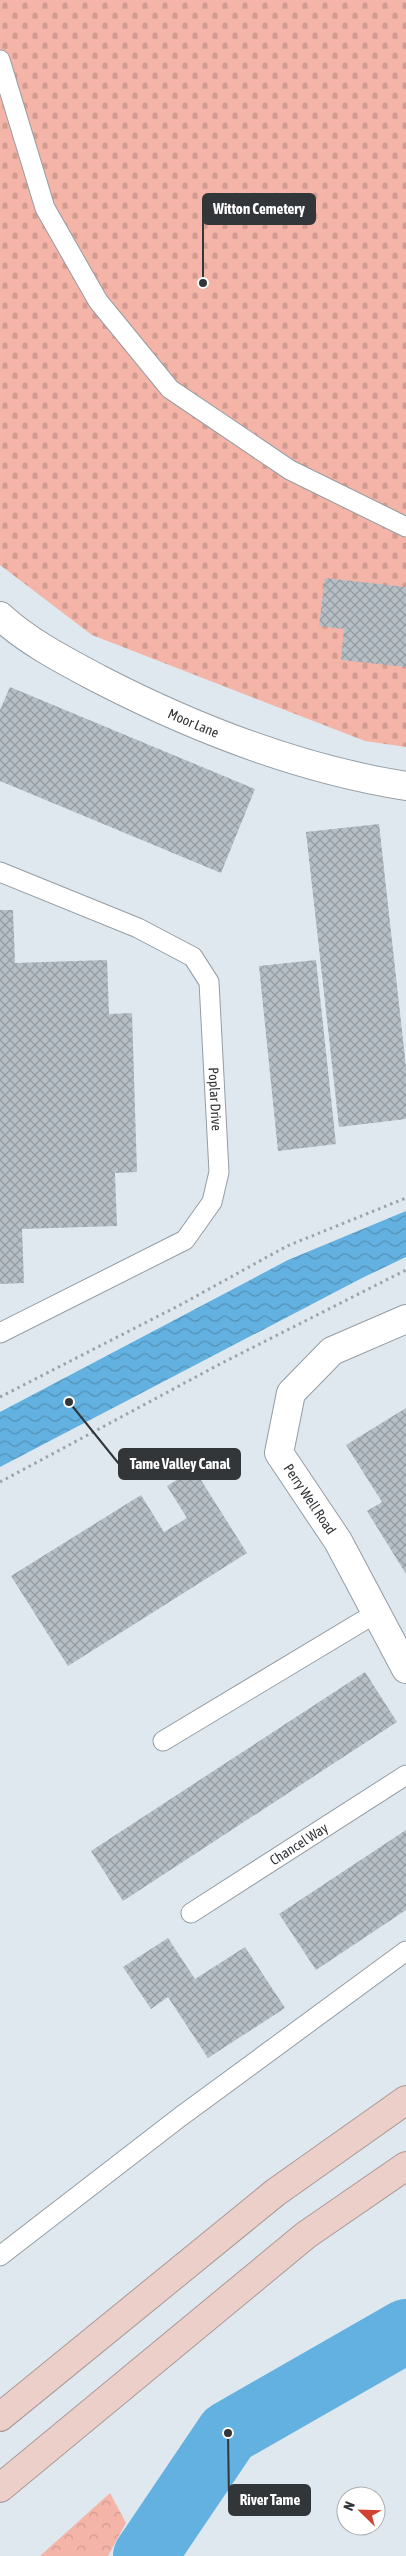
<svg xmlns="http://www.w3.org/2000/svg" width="406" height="2556" font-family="'Asap Condensed',sans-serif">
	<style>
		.forest { fill: url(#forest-crowns) }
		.cemetery { fill: url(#cemetery-stones) }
		.water { fill: url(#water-waves) }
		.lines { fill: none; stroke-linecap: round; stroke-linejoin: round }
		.river { stroke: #63b1e1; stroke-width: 64 }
		.building { fill: url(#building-cross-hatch) }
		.lane-casing { stroke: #959da3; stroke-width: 21 }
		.street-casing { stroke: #959da3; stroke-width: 30 }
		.highway-casing { stroke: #ab9997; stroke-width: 30 }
		.path { stroke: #9da4a9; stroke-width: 3; stroke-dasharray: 2.5 4; stroke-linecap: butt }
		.lane { stroke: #fff; stroke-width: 19 }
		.street { stroke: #fff; stroke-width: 28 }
		.highway { stroke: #eccfc9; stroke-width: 28 }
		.labels { text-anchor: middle; stroke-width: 4; stroke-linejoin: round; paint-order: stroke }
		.street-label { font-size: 14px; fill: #333639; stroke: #fff }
		.leader { fill: none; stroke: #333639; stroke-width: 2 }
		.callout-dot { fill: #333639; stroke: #fff; stroke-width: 2 }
		.callout { fill: #333639; stroke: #333639; stroke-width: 2 }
		.callout-label { font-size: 15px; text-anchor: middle; font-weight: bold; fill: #fff }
	</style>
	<defs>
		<pattern id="forest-crowns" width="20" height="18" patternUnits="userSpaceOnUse" patternTransform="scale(1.25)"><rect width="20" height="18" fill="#f4b4a8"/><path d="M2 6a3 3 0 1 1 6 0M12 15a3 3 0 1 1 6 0" fill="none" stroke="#d29b91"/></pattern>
		<pattern id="cemetery-stones" width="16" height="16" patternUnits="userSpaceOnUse" patternTransform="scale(1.25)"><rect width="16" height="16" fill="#f4b4a8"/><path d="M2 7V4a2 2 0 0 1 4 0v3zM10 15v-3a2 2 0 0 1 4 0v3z" fill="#d29b91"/></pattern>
		<pattern id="water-waves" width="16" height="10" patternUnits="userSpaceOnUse" patternTransform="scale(1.25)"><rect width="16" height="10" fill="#63b1e1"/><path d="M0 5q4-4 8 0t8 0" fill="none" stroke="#5291b7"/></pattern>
		<pattern id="building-cross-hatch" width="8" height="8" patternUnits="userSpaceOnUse" patternTransform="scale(1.25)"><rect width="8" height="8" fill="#b6bfc5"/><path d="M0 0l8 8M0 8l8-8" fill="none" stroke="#959ca1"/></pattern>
	</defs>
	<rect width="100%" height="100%" fill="#dfe8ef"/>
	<polygon class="forest" points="110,2493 126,2523 108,2556 40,2556"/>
	<polygon class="cemetery" points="0,0 406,0 406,747 365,741 92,635 0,565"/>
	<polygon class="water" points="406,1211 406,1257 362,1278 0,1467 0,1412 288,1260"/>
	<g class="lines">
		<polyline class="river" points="145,2556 228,2433 406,2331"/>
	</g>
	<g class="building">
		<polygon points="325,578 406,587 406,667 341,660 344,629 319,626"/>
		<polygon points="10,687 255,789 221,873 0,781 0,710"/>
		<polygon points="379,824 406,1067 406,1119 339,1127 306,832"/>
		<polygon points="0,910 13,910 15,963 107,960 109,1014 132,1013 137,1172 115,1173 117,1226 22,1229 24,1283 0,1284"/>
		<polygon points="316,960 336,1144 278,1151 259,966"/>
		<polygon points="406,1408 406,1574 367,1511 382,1502 346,1445"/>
		<polygon points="194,1469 247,1553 68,1666 11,1576 141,1495 164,1532 187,1518 167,1486"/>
		<polygon points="365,1672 397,1722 123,1901 91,1851"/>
		<polygon points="406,1830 406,1910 316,1970 279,1914"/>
		<polygon points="168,1938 195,1979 245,1947 285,2008 208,2058 168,1997 151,2009 123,1967"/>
	</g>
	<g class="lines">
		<g class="lane-casing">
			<g id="lane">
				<polyline points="0,60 45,208 98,301 170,389 290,470 406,527"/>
				<path id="s1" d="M0,872L138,928L193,957L209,982L219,1172L212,1202L185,1240L0,1333"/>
				<polyline points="163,1741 376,1613"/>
				<path id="s2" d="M191,1913L406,1775"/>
				<polyline points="0,2256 180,2117 406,1951"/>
			</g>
		</g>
		<g class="street-casing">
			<g id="street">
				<path id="s3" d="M0,616C28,642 65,661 99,679C194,728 299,769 406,786"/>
				<path id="s4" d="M406,1319L332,1351L291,1393L279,1453L338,1541L406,1669"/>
			</g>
		</g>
		<g class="highway-casing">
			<g id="highway">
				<polyline points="0,2417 276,2192 406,2100"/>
				<polyline points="0,2488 306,2235 406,2166"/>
			</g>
		</g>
		<g class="path">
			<polyline points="0,1397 180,1305 287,1246 406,1198"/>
			<polyline points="0,1482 220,1364 406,1270"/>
		</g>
		<use href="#lane" class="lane"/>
		<use href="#street" class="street"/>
		<use href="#highway" class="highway"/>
	</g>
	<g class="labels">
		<g class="street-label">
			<text dy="5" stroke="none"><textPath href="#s3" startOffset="222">Moor Lane</textPath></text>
			<text dy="5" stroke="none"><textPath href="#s1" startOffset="358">Poplar Drive</textPath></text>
			<text dy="5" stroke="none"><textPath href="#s4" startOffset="256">Perry Well Road</textPath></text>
			<text dy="5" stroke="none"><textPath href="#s2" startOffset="128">Chancel Way</textPath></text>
		</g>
	</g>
	<path class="leader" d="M203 283L203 209M69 1402L119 1464M228 2433L229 2500"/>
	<g class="callout-dot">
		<circle cx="203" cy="283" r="5"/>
		<circle cx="69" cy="1402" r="5"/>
		<circle cx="228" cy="2433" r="5"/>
	</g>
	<g class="callout">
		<rect x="203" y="194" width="112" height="30" rx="5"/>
		<rect x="119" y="1449" width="121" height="30" rx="5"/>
		<rect x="229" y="2485" width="81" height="30" rx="5"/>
	</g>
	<g class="callout-label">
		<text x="259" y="214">Witton Cemetery</text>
		<text x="180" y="1469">Tame Valley Canal</text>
		<text x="270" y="2505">River Tame</text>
	</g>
	<g transform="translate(361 2511) rotate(293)"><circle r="24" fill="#ffffff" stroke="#adafb0"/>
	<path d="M0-4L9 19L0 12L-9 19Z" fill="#d04331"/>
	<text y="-8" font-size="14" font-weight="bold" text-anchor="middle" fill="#333639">N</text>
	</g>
</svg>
